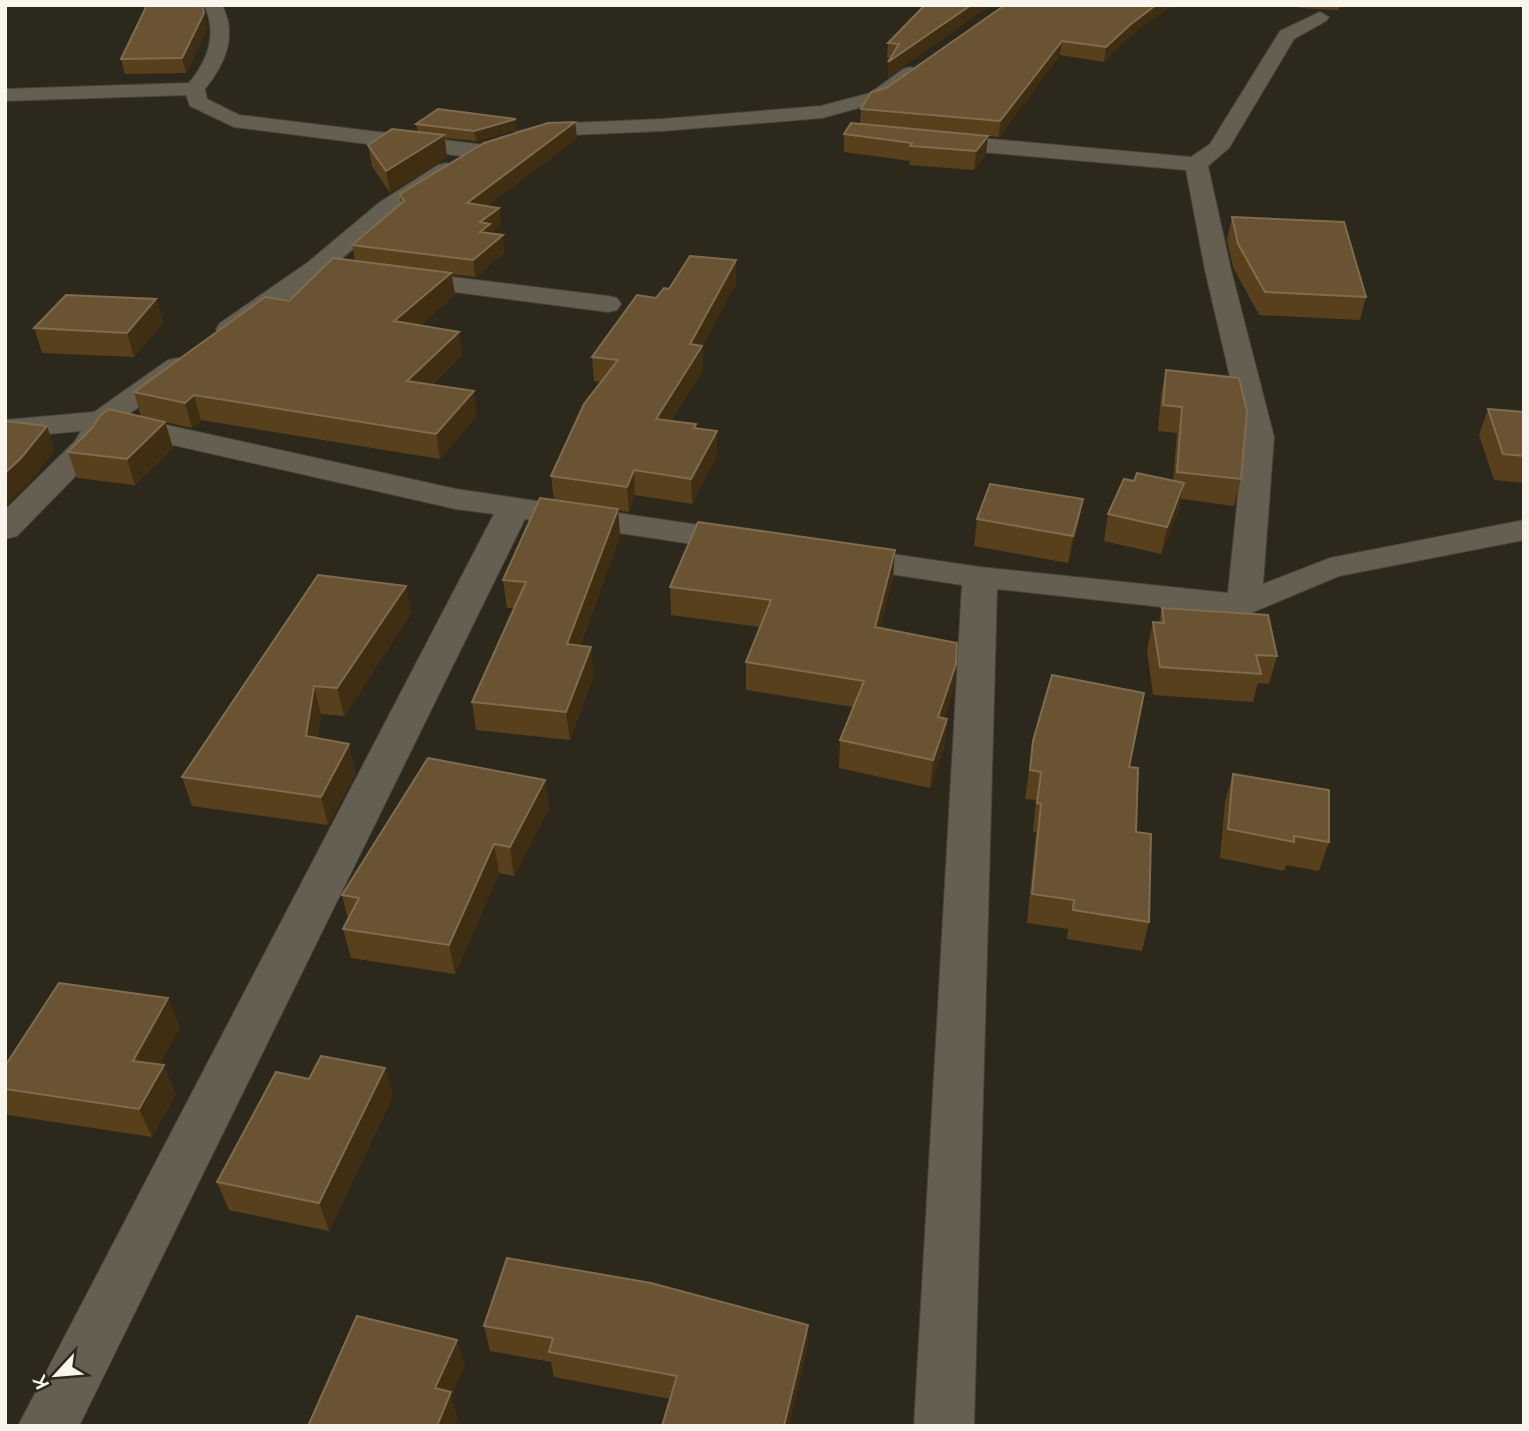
<svg xmlns="http://www.w3.org/2000/svg" width="1529" height="1431" font-family="Raleway,sans-serif">
	<style>
		.lines { fill: none; stroke-linecap: round; stroke-linejoin: round }
		.minor-casing { stroke: #474339; stroke-width: 2 }
		.minor { fill: #645f51; fill-rule: evenodd }
		.wall { fill: #58401c }
		.shaded-wall { fill: #3f2e12 }
		.building { fill: #695332; stroke: #7f6c4f; stroke-width: 2 }
	</style>
	<rect width="100%" height="100%" fill="#2c281b"/>
	<g class="lines">
		<g class="minor-casing">
			<g id="minor">
				<path d="M204,5H222C238,36 225,64 205,89L207,99L239,115L477,144L485,146L488,151L485,156L477,158L234,127L190,106L186,95L5,101V89L189,83C208,60 218,34 204,5Z"/>
				<polygon points="1320,12 1329,17 1326,21 1294,39 1229,148 1208,166 1231,270 1274,437 1263,584 1330,558 1524,520 1524,540 1339,576 1244,616 997,589 974,1426 914,1426 962,585 844,567 832,564 827,557 832,550 844,547 980,567 1228,593 1244,437 1205,270 1186,170 936,148 928,146 925,141 928,136 936,134 1191,157 1210,144 1280,31"/>
				<polygon points="910,67 917,69 920,73 917,77 884,101 822,118 662,131 548,136 523,143 515,142 512,137 515,132 547,124 662,119 821,106 870,93 903,69"/>
				<polygon points="446,163 454,165 457,170 454,175 396,212 325,273 240,335 230,337 220,335 216,329 220,323 307,263 380,202 438,165"/>
				<polygon points="402,271 608,296 617,298 621,304 617,310 608,312 393,284 389,279 393,274"/>
				<polygon points="178,358 188,360 192,366 188,372 126,416 456,489 746,532 758,535 763,542 758,549 746,552 525,519 79,1426 18,1426 494,514 456,509 111,431 99,452 17,536 5,539 5,510 75,441 81,431 5,438 5,420 94,412 168,360"/>
			</g>
		</g>
		<use href="#minor" class="minor"/>
	</g>
	<g class="wall">
		<polygon points="925,5 993,5 982,11 888,77 888,62 891,58 887,58 888,43"/>
		<polygon points="1300,5 1340,5 1338,10 1300,8"/>
		<polygon points="998,9 1128,38 1104,62 1060,55 999,137 988,136 986,154 974,170 909,165 910,161 844,152 844,134 860,124 861,109"/>
		<polygon points="208,28 186,73 125,74 121,59"/>
		<polygon points="575,122 577,138 487,206 499,208 501,225 491,233 505,252 475,277 452,274 455,295 420,325 459,332 462,355 432,385 477,415 440,459 201,420 192,428 165,422 173,448 135,485 77,478 68,452 92,428 141,417 134,392 289,301 355,261 352,245 401,203 400,194"/>
		<polygon points="416,124 517,130 476,141 445,138 447,157 390,193 372,166 368,145 418,132"/>
		<polygon points="1232,217 1366,297 1360,320 1259,315 1233,267 1227,240"/>
		<polygon points="736,283 702,347 703,369 671,421 697,428 717,455 692,504 635,495 629,512 618,510 620,536 580,646 594,675 570,740 476,730 472,702 514,608 507,608 503,580 554,500 551,476 601,382 594,381 592,357 656,298 669,289"/>
		<polygon points="156,299 163,323 134,357 42,353 34,328"/>
		<polygon points="1166,370 1241,479 1234,506 1181,499 1179,509 1161,554 1104,541 1108,514 1134,481 1173,481 1177,433 1158,431 1161,395"/>
		<polygon points="1488,409 1524,412 1524,483 1494,480 1479,435"/>
		<polygon points="1083,499 1078,526 1068,563 974,546 977,519"/>
		<polygon points="895,550 893,577 880,628 956,664 953,692 944,718 947,719 944,747 930,788 839,768 840,740 853,707 746,690 746,662 760,627 671,615 670,587"/>
		<polygon points="406,586 411,614 344,716 321,714 318,738 356,772 328,825 192,806 182,777"/>
		<polygon points="1162,608 1277,656 1269,684 1258,683 1253,702 1153,695 1147,650 1153,622 1159,622"/>
		<polygon points="1033,741 1129,767 1136,832 1149,922 1142,951 1067,939 1068,929 1027,923 1036,832 1033,832 1036,800 1025,799"/>
		<polygon points="1233,774 1329,842 1319,871 1286,865 1284,871 1220,858 1225,802"/>
		<polygon points="545,780 549,808 514,876 499,873 455,974 351,958 343,929 348,919 342,895"/>
		<polygon points="180,1027 159,1065 176,1094 152,1137 8,1115 5,1111 5,1066"/>
		<polygon points="385,1068 393,1096 329,1231 229,1210 217,1182 309,1079"/>
		<polygon points="808,1325 807,1351 670,1399 554,1377 551,1362 490,1351 484,1326"/>
	</g>
	<g class="shaded-wall">
		<polygon points="971,5 993,5 982,11 888,77 888,62"/>
		<polygon points="1156,5 1173,5 1128,38 1104,62 1106,47 1131,24"/>
		<polygon points="204,13 208,28 186,73 182,58"/>
		<polygon points="1062,41 1060,55 999,137 1000,121"/>
		<polygon points="516,119 517,130 476,141 474,131"/>
		<polygon points="575,122 577,138 470,219 467,203"/>
		<polygon points="444,135 447,157 390,193 386,171"/>
		<polygon points="988,136 986,154 974,170 976,151"/>
		<polygon points="499,208 501,225 491,233 492,241 482,249 480,222"/>
		<polygon points="503,235 505,252 475,277 473,260"/>
		<polygon points="736,260 736,283 702,347 703,369 657,443 656,419 690,344"/>
		<polygon points="451,273 455,295 398,345 394,321"/>
		<polygon points="156,299 163,323 134,357 127,333"/>
		<polygon points="459,332 462,355 411,405 407,381"/>
		<polygon points="474,391 477,415 440,459 436,434"/>
		<polygon points="194,395 201,420 192,428 185,403"/>
		<polygon points="165,422 173,448 135,485 127,459"/>
		<polygon points="47,426 55,450 30,482 5,506 5,473"/>
		<polygon points="717,431 717,455 692,504 691,479"/>
		<polygon points="634,470 635,495 629,512 627,487"/>
		<polygon points="1184,483 1179,509 1161,554 1167,527"/>
		<polygon points="1083,499 1078,526 1068,563 1073,536"/>
		<polygon points="618,509 620,536 570,672 567,644"/>
		<polygon points="895,550 893,577 874,655 875,627"/>
		<polygon points="406,586 411,614 344,716 337,688"/>
		<polygon points="591,647 594,675 570,740 566,712"/>
		<polygon points="956,664 953,692 935,745 938,717"/>
		<polygon points="314,686 321,714 314,764 306,736"/>
		<polygon points="947,719 944,747 930,788 933,760"/>
		<polygon points="349,744 356,772 328,825 321,797"/>
		<polygon points="545,780 549,808 514,876 510,847"/>
		<polygon points="494,844 499,873 455,974 449,945"/>
		<polygon points="168,998 180,1027 146,1089 133,1061"/>
		<polygon points="164,1065 176,1094 152,1137 139,1109"/>
		<polygon points="385,1068 393,1096 329,1231 319,1203"/>
		<polygon points="808,1325 807,1351 789,1426 784,1426"/>
		<polygon points="457,1340 465,1366 451,1395 458,1418 455,1426 437,1426 435,1388"/>
	</g>
	<g class="building">
		<polygon points="147,5 202,5 204,13 182,58 121,59"/>
		<polygon points="925,5 971,5 888,62 899,44 888,43"/>
		<polygon points="1005,5 1156,5 1131,24 1106,47 1062,41 1000,121 861,109 871,92 886,88"/>
		<polygon points="438,109 516,119 474,131 416,124"/>
		<polygon points="575,122 467,203 499,208 480,222 490,224 480,232 503,235 473,260 352,245 404,201 400,194 484,143 548,123"/>
		<polygon points="851,123 988,136 976,151 910,146 912,143 844,134"/>
		<polygon points="392,129 444,135 386,171 368,145"/>
		<polygon points="1232,217 1344,222 1366,297 1265,292 1238,244"/>
		<polygon points="690,256 736,260 690,344 702,346 656,419 696,424 694,428 717,431 691,479 634,470 627,487 551,476 584,404 618,360 592,357 637,295 656,298 664,288 669,289"/>
		<polygon points="333,258 451,273 394,321 459,332 407,381 474,391 436,434 194,395 185,403 134,392 265,297 289,301"/>
		<polygon points="66,295 156,299 127,333 34,328"/>
		<polygon points="1166,370 1239,378 1247,411 1241,479 1177,472 1182,407 1163,405"/>
		<polygon points="108,409 165,422 127,459 68,452 92,428 100,416"/>
		<polygon points="1488,409 1524,412 1524,456 1503,454"/>
		<polygon points="5,421 47,426 21,458 5,473"/>
		<polygon points="1137,473 1184,483 1167,527 1108,514 1124,479 1134,481"/>
		<polygon points="990,484 1083,499 1073,536 977,519"/>
		<polygon points="540,498 618,509 567,644 591,647 566,712 472,702 526,582 503,580"/>
		<polygon points="698,522 895,550 875,627 957,643 956,664 938,717 947,719 933,760 840,740 864,681 746,662 771,600 670,587"/>
		<polygon points="318,575 406,586 337,688 314,686 306,736 349,744 321,797 182,777"/>
		<polygon points="1162,608 1268,615 1277,656 1256,655 1261,674 1160,667 1153,622 1164,623"/>
		<polygon points="1052,675 1144,693 1129,767 1138,768 1136,832 1151,834 1149,922 1073,910 1074,900 1032,894 1041,804 1037,803 1041,772 1030,770 1033,741"/>
		<polygon points="428,758 545,780 510,847 494,844 449,945 343,929 359,898 342,895"/>
		<polygon points="1233,774 1329,790 1329,842 1294,836 1294,842 1228,829"/>
		<polygon points="59,983 168,998 133,1061 164,1065 139,1109 5,1089 5,1066"/>
		<polygon points="321,1056 385,1068 319,1203 217,1182 276,1072 309,1079"/>
		<polygon points="507,1258 651,1283 808,1325 784,1426 662,1426 677,1376 549,1352 553,1338 484,1326"/>
		<polygon points="357,1316 457,1340 435,1388 451,1392 437,1426 308,1426"/>
	</g>
	<rect width="1529" height="1431" fill="none" stroke="#f7f5ec" stroke-width="14"/>
	<g transform="translate(56 1375) rotate(244)" stroke="#2c281b" stroke-width="5" paint-order="stroke">
	<path d="M0-5L12 26L0 18L-12 26Z" fill="#f7f5ec"/>
	<text y="-10" font-size="19" font-weight="bold" text-anchor="middle" fill="#f7f5ec">K</text>
	</g>
</svg>
